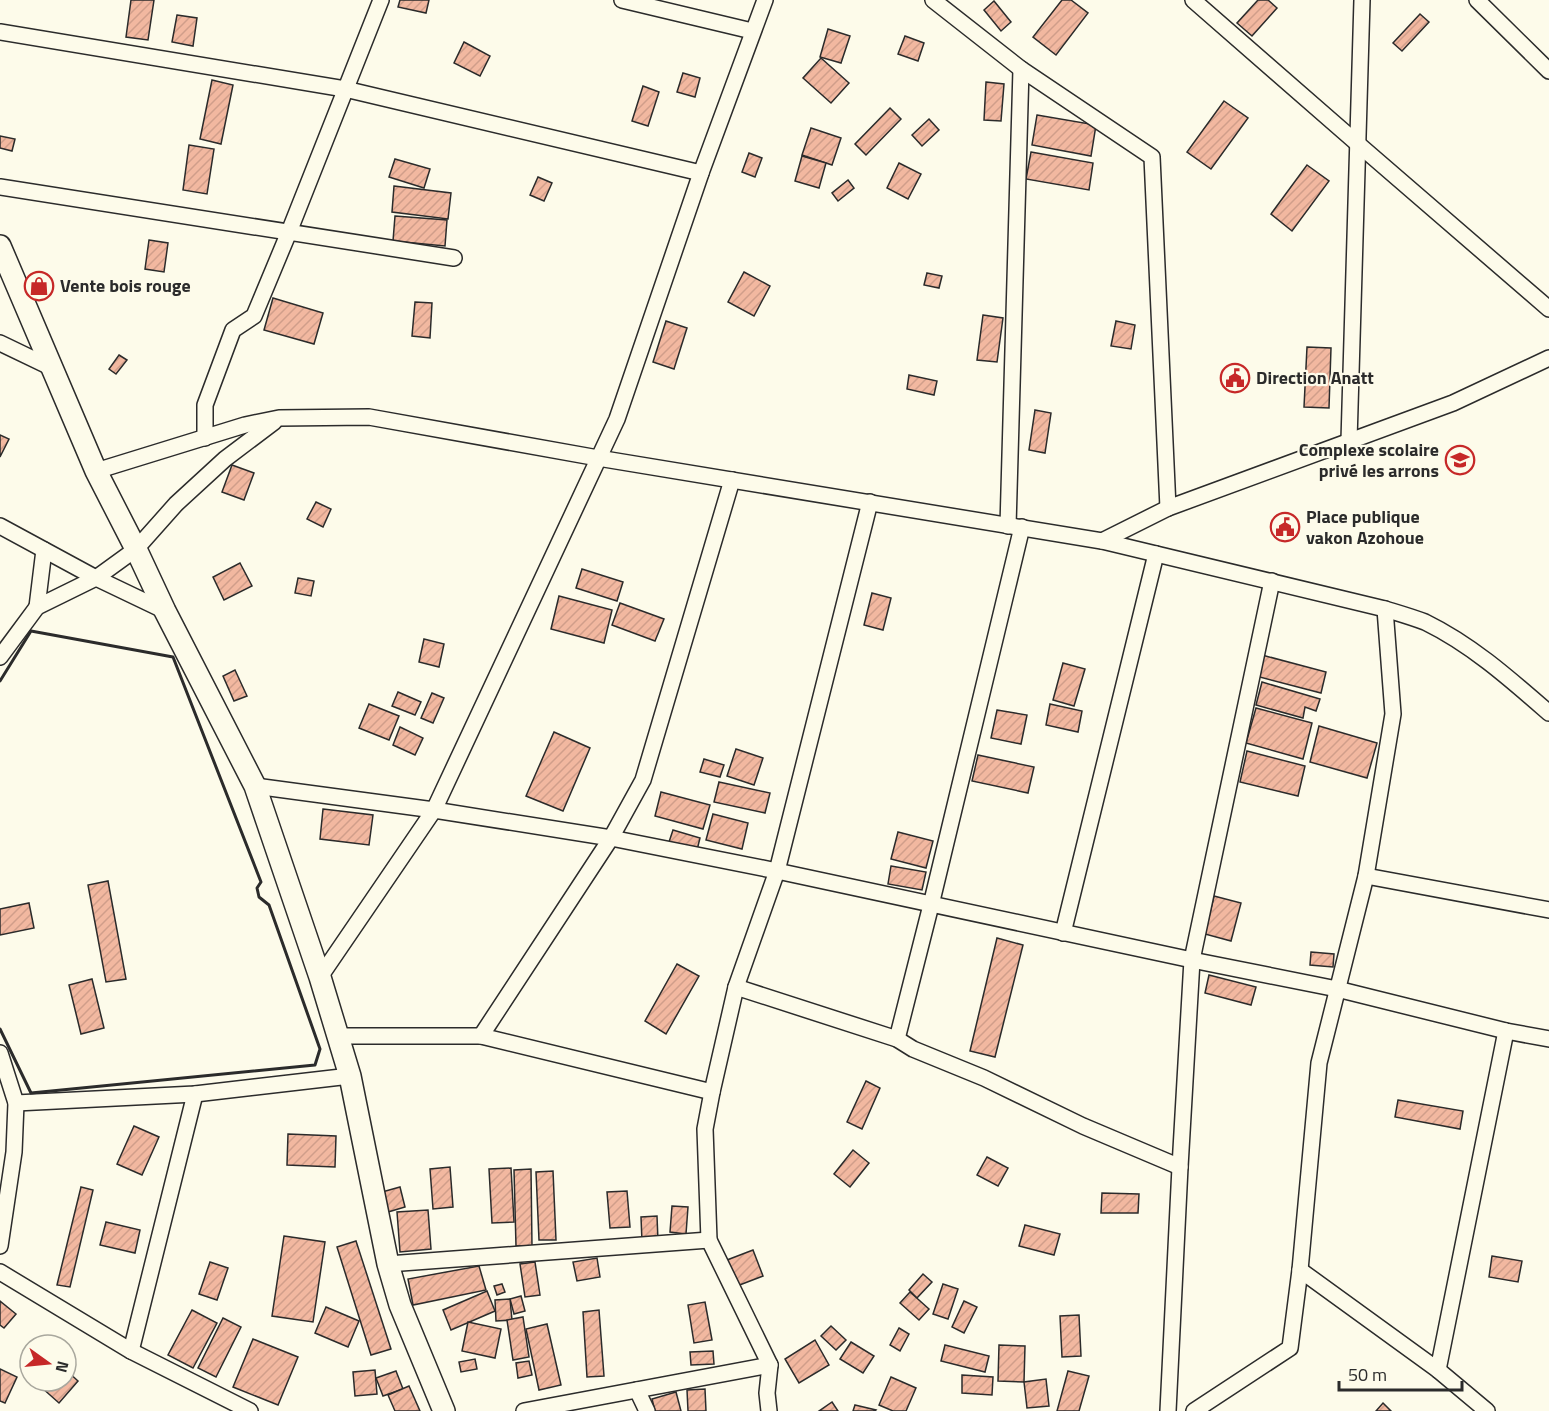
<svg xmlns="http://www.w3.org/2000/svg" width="1549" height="1411" font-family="'Titillium Web',sans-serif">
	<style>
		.building { fill: url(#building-hatch); stroke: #2b2b2b; stroke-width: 1.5 }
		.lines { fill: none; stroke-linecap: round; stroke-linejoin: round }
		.minor-casing { stroke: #2b2b2b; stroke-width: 18 }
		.secondary-casing { stroke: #2b2b2b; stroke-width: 24 }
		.minor { stroke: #fdfbea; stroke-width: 15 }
		.secondary { stroke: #fdfbea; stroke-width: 21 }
		.wall { stroke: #2b2b2b; stroke-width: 3 }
		.labels { text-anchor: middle; stroke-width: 4.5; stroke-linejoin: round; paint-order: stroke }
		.poi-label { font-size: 18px; font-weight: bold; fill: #2b2b2b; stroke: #fdfbea; text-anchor: start }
	</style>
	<defs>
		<pattern id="building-hatch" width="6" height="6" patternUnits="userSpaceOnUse" patternTransform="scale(1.5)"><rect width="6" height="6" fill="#f2b8a0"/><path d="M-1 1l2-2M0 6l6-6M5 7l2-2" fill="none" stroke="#d09e8a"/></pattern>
	</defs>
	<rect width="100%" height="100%" fill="#fdfbea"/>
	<g class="building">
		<polygon points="131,0 154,0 148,40 126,37"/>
		<polygon points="400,0 429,0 426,13 398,7"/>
		<polygon points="1062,0 1071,0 1088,13 1056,55 1033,37"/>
		<polygon points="1258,0 1268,0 1277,8 1252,36 1237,23"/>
		<polygon points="994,1 1011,22 1001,31 984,10"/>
		<polygon points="1420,14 1429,22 1402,51 1393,43"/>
		<polygon points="177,15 197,18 193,46 172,42"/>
		<polygon points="828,29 850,36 841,63 820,57"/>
		<polygon points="905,36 924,43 918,61 898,54"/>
		<polygon points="464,42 490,56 480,76 454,63"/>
		<polygon points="821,58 849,83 831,103 803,78"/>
		<polygon points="683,73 700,78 695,97 677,92"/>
		<polygon points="212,80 233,85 221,144 200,139"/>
		<polygon points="986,82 1004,84 1001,121 984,120"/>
		<polygon points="643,86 659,92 648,126 632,121"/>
		<polygon points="1224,101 1248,118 1211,169 1187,152"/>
		<polygon points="890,108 901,119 866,155 855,144"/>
		<polygon points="1037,115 1096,125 1091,156 1032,145"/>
		<polygon points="929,119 939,130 922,146 912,135"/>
		<polygon points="811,128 841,138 832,165 802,155"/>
		<polygon points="0,136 15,139 12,151 0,148"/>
		<polygon points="189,145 214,149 207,194 183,190"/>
		<polygon points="1031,152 1093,163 1089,190 1026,179"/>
		<polygon points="749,153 762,158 755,177 742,172"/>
		<polygon points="802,156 826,163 819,188 795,181"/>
		<polygon points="395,159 430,169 424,188 389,177"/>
		<polygon points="899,163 921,174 908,199 887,188"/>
		<polygon points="1307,165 1329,181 1292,231 1271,214"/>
		<polygon points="538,177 552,183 544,201 530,195"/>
		<polygon points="848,180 854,188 838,201 832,193"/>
		<polygon points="394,186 451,193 448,219 392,212"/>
		<polygon points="395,216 447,220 445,246 393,241"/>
		<polygon points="149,240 168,243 164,272 145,269"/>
		<polygon points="744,272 770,286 754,316 728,302"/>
		<polygon points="927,273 942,276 939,288 924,285"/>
		<polygon points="273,298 323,313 314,344 264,330"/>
		<polygon points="415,302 432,303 430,338 412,336"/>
		<polygon points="983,315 1003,318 997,362 977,360"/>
		<polygon points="666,321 687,328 674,369 653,362"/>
		<polygon points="1116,321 1135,325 1131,349 1111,346"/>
		<polygon points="1307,347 1331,348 1329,408 1304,407"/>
		<polygon points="119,355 127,360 116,374 109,369"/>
		<polygon points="909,375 937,381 934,395 907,389"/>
		<polygon points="1035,410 1051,413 1045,453 1029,450"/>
		<polygon points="0,435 9,439 0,457"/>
		<polygon points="232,465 254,473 244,500 222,492"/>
		<polygon points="316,502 331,509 323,527 307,519"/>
		<polygon points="240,563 252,586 224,600 213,577"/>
		<polygon points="582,569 623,582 617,601 576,588"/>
		<polygon points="298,578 314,581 311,596 295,593"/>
		<polygon points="872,593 891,598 883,630 864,625"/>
		<polygon points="559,596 612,610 604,643 551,629"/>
		<polygon points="620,603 664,619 655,641 612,625"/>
		<polygon points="424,639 444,644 439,667 419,662"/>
		<polygon points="1262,655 1326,672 1321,693 1256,676"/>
		<polygon points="1063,663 1085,669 1074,706 1053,700"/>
		<polygon points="235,670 247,696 234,701 223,676"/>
		<polygon points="1262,682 1320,699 1316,711 1305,707 1303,718 1256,705"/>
		<polygon points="398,692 421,702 415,715 392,706"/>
		<polygon points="432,693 444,698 433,723 421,718"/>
		<polygon points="369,704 399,716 389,740 359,728"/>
		<polygon points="1050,704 1082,711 1078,732 1046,725"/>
		<polygon points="1256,708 1312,723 1303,759 1246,743"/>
		<polygon points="997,710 1027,715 1021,744 991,738"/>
		<polygon points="1319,726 1377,743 1367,778 1310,762"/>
		<polygon points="400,727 423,738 415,755 393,745"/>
		<polygon points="554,732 590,748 563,811 526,796"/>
		<polygon points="736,749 763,758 754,785 727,776"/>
		<polygon points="1247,751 1305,766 1298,796 1240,782"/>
		<polygon points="978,755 1034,767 1028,793 972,781"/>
		<polygon points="704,759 724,765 720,777 700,772"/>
		<polygon points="719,782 770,793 765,813 714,802"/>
		<polygon points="661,792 710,805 703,829 655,816"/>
		<polygon points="323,809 373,815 369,845 320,839"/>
		<polygon points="713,814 748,823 742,849 706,840"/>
		<polygon points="673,830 700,838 697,850 669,842"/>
		<polygon points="898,832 933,841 926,868 891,859"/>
		<polygon points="891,866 926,872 922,890 888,884"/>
		<polygon points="108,881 126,979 106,982 88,885"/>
		<polygon points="1214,896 1241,903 1231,941 1205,934"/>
		<polygon points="29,903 34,928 0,935 0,909"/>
		<polygon points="997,938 1023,945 995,1057 970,1051"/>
		<polygon points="1311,952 1334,954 1333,967 1310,965"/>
		<polygon points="677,964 699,976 666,1034 645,1021"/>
		<polygon points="1209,975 1256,987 1251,1005 1205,993"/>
		<polygon points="92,979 104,1028 81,1034 69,985"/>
		<polygon points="866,1081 880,1088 862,1129 847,1122"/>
		<polygon points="1398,1100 1463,1111 1460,1129 1395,1117"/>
		<polygon points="134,1126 159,1137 142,1175 117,1164"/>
		<polygon points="288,1134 336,1136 335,1167 287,1165"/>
		<polygon points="853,1150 869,1163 850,1187 834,1174"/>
		<polygon points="987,1157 1008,1168 998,1186 977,1175"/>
		<polygon points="450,1167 453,1207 433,1209 430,1169"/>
		<polygon points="511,1168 514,1222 492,1223 489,1169"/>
		<polygon points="531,1169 532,1246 516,1246 514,1170"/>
		<polygon points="553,1171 556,1240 539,1240 536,1172"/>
		<polygon points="81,1187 93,1190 70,1287 57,1285"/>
		<polygon points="400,1187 405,1207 388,1212 382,1192"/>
		<polygon points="627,1191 630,1227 610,1228 607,1192"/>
		<polygon points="1102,1193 1139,1194 1138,1213 1101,1213"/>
		<polygon points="672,1206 688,1207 686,1234 670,1232"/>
		<polygon points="428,1210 431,1249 400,1252 397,1212"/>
		<polygon points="657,1216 658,1241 642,1242 641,1217"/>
		<polygon points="106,1222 140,1230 135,1253 100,1245"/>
		<polygon points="1025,1225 1060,1234 1054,1255 1019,1246"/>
		<polygon points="284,1236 325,1242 313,1322 272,1316"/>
		<polygon points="356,1241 391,1349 371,1355 337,1247"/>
		<polygon points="753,1250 763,1276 737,1286 727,1260"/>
		<polygon points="1492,1256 1522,1261 1518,1282 1489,1277"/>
		<polygon points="597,1258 600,1277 577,1281 573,1262"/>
		<polygon points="210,1262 228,1268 217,1300 199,1294"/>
		<polygon points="535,1262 540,1295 525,1297 520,1264"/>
		<polygon points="479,1266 486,1290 413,1305 408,1279"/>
		<polygon points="923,1274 932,1282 917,1298 909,1290"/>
		<polygon points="502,1284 505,1292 497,1295 494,1286"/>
		<polygon points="943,1284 958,1289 948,1319 933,1314"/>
		<polygon points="487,1291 495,1311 451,1330 443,1310"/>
		<polygon points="910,1292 929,1309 919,1320 900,1303"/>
		<polygon points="521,1296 525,1311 514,1314 510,1299"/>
		<polygon points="510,1299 512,1320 496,1321 495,1300"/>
		<polygon points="0,1301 16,1314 4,1328 0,1325"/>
		<polygon points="964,1301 977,1307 964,1333 952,1327"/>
		<polygon points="705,1302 712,1340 694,1343 688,1305"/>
		<polygon points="326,1307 359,1321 348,1347 315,1333"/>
		<polygon points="192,1310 217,1323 193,1368 168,1355"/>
		<polygon points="599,1310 604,1376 587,1377 583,1312"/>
		<polygon points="1079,1315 1081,1356 1062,1357 1060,1316"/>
		<polygon points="523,1317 529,1357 513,1360 507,1320"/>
		<polygon points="223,1318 241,1327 216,1377 198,1368"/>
		<polygon points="468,1322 501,1329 495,1358 462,1351"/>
		<polygon points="547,1324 561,1385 539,1390 526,1329"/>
		<polygon points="831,1326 846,1340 836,1350 821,1336"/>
		<polygon points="899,1328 909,1334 900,1351 890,1345"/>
		<polygon points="253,1339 298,1357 278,1405 233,1387"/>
		<polygon points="815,1340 829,1365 799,1383 785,1359"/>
		<polygon points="851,1342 874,1356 863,1373 840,1359"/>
		<polygon points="945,1345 989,1356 985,1372 941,1361"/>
		<polygon points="999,1345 1025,1346 1024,1382 998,1381"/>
		<polygon points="713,1351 714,1364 691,1365 690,1352"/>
		<polygon points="475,1359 477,1369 461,1372 459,1362"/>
		<polygon points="529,1361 532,1375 518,1378 516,1363"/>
		<polygon points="0,1369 17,1377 5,1403 0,1401"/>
		<polygon points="66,1370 78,1381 59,1403 41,1387 46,1381 66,1381"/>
		<polygon points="375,1370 377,1394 355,1396 353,1372"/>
		<polygon points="396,1371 403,1389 383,1396 376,1378"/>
		<polygon points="1068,1371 1089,1376 1079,1411 1057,1411"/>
		<polygon points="962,1375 993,1377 992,1395 962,1393"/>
		<polygon points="891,1377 916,1388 906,1411 893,1411 879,1405"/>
		<polygon points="1046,1379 1049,1406 1027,1408 1024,1382"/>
		<polygon points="409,1386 420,1411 395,1411 388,1395"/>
		<polygon points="705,1389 706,1411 688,1411 687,1390"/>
		<polygon points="676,1392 681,1411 655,1411 652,1399"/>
		<polygon points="832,1402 838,1411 819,1411"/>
		<polygon points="1383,1403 1391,1411 1376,1411"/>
		<polygon points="855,1405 876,1410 875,1411 853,1411"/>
	</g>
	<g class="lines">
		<g class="minor-casing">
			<g id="minor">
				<polyline points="622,0 752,31"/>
				<polyline points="933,0 1021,69 1152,157 1168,508 1453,403 1549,358"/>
				<polyline points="1193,0 1358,144 1549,309"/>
				<polyline points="1477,0 1549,71"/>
				<polyline points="0,32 345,89 701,173"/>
				<polyline points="0,187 454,258"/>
				<polyline points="0,343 52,368"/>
				<polyline points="205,438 205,405 233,330 254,316 289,232 381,0"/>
				<polyline points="1349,441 1362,0"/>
				<polyline points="96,471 245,425 279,418 369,417 598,458 1102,541 1168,508"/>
				<polyline points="0,526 96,578 165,611"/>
				<polyline points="1008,526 1021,69"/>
				<path d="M1102,541L1385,609C1398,613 1412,617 1425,622C1472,645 1510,679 1549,713"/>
				<polyline points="37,607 44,550"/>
				<polyline points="0,657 37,607 96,578 136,549 176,504 225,459 274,422"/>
				<polyline points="255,786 434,810 611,838 777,871 1192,960 1337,989 1506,1031 1549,1039"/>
				<polyline points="1366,876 1549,910"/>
				<polyline points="1063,933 1156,554"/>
				<polyline points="320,977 434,810 617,419 701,173 765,0"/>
				<polyline points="736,987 897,1039 913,1049 984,1078 1083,1126 1180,1167"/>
				<polyline points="338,1036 481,1036 712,1092"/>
				<polyline points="481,1036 611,838 643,780 732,480"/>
				<polyline points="897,1039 931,905 1022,527"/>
				<polyline points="0,1053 16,1103 14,1152 0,1246"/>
				<polyline points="16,1103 195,1094 350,1076"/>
				<polyline points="388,1264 709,1240"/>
				<polyline points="1300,1270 1438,1370 1487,1411"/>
				<polyline points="0,1272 131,1351 250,1411"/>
				<polyline points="131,1351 195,1094"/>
				<polyline points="1438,1370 1506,1031"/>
				<polyline points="637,1390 647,1411"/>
				<polyline points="524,1411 770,1365"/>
				<polyline points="769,1411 767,1393 770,1365 709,1240 705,1129 712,1092 736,987 777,871 870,502"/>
				<polyline points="1168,1411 1180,1167 1192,960 1272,581"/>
				<polyline points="1194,1411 1290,1348 1300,1270 1319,1063 1366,876 1393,714 1385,609"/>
			</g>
		</g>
		<g class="secondary-casing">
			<polyline id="secondary" points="0,246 96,471 136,549 165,611 255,786 320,977 350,1076 388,1264 400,1305 444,1411"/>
		</g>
		<use href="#minor" class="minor"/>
		<use href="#secondary" class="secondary"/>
		<polyline class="wall" points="0,681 31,631 173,657 261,882 257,888 259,897 269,905 320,1049 315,1065 31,1093 0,1029"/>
	</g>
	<defs>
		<g id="shop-ring" transform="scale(1.5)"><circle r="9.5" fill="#fdfbea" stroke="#c62828" stroke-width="1.5"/><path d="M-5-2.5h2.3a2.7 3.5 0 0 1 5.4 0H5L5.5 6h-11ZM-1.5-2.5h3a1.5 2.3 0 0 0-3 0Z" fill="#c62828"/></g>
		<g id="civic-ring" transform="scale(1.5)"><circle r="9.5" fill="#fdfbea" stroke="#c62828" stroke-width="1.5"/><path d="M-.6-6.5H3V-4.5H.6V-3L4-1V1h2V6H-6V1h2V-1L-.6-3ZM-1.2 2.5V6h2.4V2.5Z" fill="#c62828"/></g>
		<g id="school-ring" transform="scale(1.5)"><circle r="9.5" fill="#fdfbea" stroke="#c62828" stroke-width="1.5"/><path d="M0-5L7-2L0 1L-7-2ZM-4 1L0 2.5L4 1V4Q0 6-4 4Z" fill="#c62828"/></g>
	</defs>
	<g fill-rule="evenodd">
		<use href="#shop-ring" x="39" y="286"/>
		<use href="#civic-ring" x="1235" y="378"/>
		<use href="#school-ring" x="1460" y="460"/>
		<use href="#civic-ring" x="1285" y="527"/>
	</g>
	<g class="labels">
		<g class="poi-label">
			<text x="60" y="292">Vente bois rouge</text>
			<text x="1256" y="384">Direction Anatt</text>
			<text x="1439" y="456" text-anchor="end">Complexe scolaire<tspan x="1439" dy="21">privé les arrons</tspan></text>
			<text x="1306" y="523">Place publique<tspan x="1306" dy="21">vakon Azohoue</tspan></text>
		</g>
	</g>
	<g transform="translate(48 1363) rotate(105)"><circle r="28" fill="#fdfbea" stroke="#a9a89e" stroke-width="1.5"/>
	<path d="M0-4.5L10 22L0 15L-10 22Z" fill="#c62828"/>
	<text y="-9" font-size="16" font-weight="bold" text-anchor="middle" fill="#2b2b2b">N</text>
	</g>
	<path d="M1339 1381v9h123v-9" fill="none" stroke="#2b2b2b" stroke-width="3"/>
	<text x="1348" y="1381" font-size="18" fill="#2b2b2b" stroke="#fdfbea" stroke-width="4.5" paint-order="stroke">50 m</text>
</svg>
